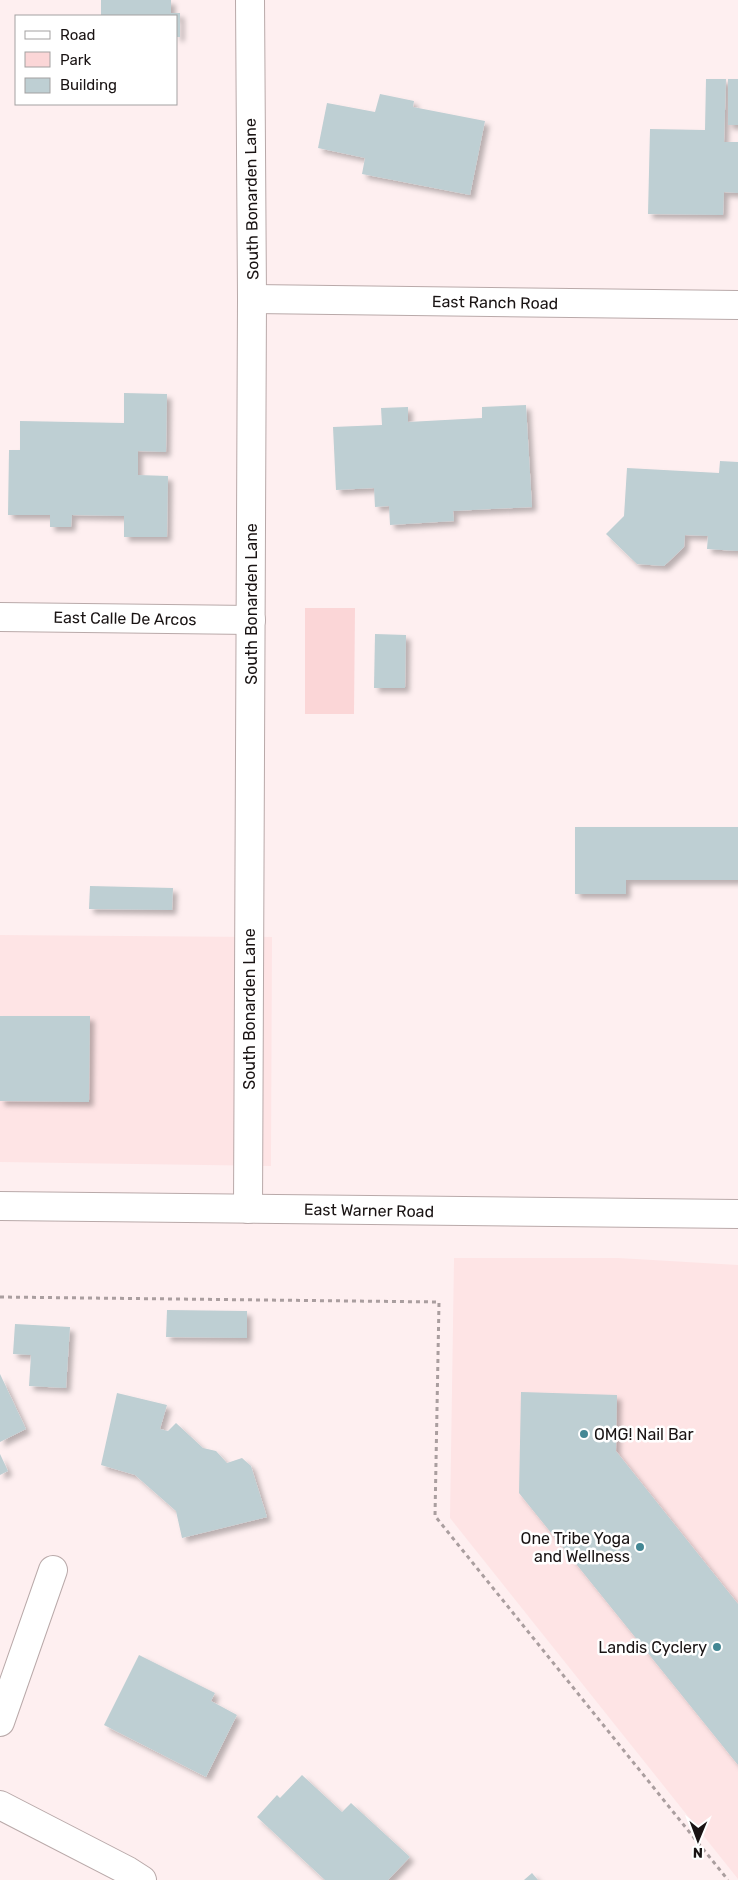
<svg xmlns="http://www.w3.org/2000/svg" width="738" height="1880" font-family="Rubik,sans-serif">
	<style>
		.built { fill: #fee4e5 }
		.green { fill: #fbd6d7 }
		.building { fill: #becfd3; filter: url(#shadow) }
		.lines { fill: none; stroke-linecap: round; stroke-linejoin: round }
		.minor-casing { stroke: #b9a9a9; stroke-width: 30 }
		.secondary-casing { stroke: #b9a9a9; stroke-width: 30 }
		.path { stroke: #aa9e9f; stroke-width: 3; stroke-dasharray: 4 4; stroke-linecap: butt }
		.minor { stroke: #fff; stroke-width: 28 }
		.secondary { stroke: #fff; stroke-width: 28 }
		.poi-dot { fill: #438794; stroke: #fff; stroke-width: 2 }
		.labels { text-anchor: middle; stroke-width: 5; stroke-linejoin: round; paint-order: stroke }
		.street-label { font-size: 16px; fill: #191313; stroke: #fff }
		.poi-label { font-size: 16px; fill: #191313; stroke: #fff; text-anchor: end }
	</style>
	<defs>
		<filter id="shadow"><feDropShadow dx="4.5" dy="4.5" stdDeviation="2.5" flood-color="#0004"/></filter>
	</defs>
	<rect width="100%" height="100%" fill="#feeff0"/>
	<g class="built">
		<polygon points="0,935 272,937 271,1166 0,1162"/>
		<polygon points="454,1258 618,1258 738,1265 738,1879 450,1518"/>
	</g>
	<polygon class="green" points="305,608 355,608 354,714 305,714"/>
	<g class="building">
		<polygon points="101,0 171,0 171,13 180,13 180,37 176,37 176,16 101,16"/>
		<polygon points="706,79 726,79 724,142 738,142 738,193 724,192 723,215 648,214 650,129 705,130"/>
		<rect x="728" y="79" width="10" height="46"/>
		<polygon points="380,94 414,101 413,107 485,121 470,195 362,174 365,158 318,148 327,103 375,112"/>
		<polygon points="124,393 167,394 166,452 138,451 138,475 168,476 167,537 124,537 124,516 72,515 71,527 50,527 50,515 8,515 9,450 20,450 20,421 124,423"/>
		<polygon points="526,405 532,507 453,511 454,521 390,525 389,506 375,507 374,488 336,490 333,427 382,425 381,408 408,407 408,422 482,418 482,407"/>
		<polygon points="720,461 738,462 738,551 707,549 708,536 685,535 684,547 664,566 637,564 606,534 624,516 627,468 719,473"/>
		<polygon points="375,634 406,635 405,688 374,688"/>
		<polygon points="575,827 738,827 738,880 626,880 626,894 575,894"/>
		<polygon points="90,886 173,888 172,910 89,909"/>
		<polygon points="0,1016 90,1016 89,1102 0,1101"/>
		<polygon points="167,1310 247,1311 247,1338 166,1337"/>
		<polygon points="15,1324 70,1327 66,1388 29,1386 31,1355 13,1354"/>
		<polygon points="0,1374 26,1429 0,1442"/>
		<polygon points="521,1392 617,1395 616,1451 738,1604 738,1765 519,1493"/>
		<polygon points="117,1393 167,1405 160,1429 168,1431 176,1423 203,1448 216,1451 227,1463 242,1458 251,1466 267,1517 182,1538 176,1511 135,1475 101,1465"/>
		<polygon points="0,1454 8,1471 0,1475"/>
		<polygon points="139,1655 215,1693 211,1701 237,1715 206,1777 104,1725"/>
		<polygon points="302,1775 342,1812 351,1803 410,1857 388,1880 325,1880 257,1817 277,1795 280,1798"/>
		<polygon points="532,1873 538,1880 524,1880"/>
	</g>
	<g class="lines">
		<g class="minor-casing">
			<g id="minor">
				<polyline points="252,299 738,305"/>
				<polyline points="0,617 251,620"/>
				<polyline points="248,1209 252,299 250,0"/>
				<polyline points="0,1722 53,1570"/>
				<polyline points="0,1805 128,1871 142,1880"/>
			</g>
		</g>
		<g class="secondary-casing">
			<polyline id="secondary" points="0,1206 738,1214"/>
		</g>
		<polyline class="path" points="0,1297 439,1302 435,1516 728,1880"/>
		<use href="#minor" class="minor"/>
		<use href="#secondary" class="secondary"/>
	</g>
	<g class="poi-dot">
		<circle cx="584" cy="1434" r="5"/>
		<circle cx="640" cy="1547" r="5"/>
		<circle cx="717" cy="1647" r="5"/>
	</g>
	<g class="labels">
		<g class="street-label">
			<text transform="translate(251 199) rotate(-91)" y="6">South Bonarden Lane</text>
			<text transform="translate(495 302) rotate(1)" y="6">East Ranch Road</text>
			<text transform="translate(251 604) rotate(-90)" y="6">South Bonarden Lane</text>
			<text transform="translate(125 618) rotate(1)" y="6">East Calle De Arcos</text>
			<text transform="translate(249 1009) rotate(-90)" y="6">South Bonarden Lane</text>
			<text transform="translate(369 1210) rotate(1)" y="6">East Warner Road</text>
		</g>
		<g class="poi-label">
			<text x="594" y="1440" text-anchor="start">OMG! Nail Bar</text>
			<text x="630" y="1544">One Tribe Yoga<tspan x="630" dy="18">and Wellness</tspan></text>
			<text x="707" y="1653">Landis Cyclery</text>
		</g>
	</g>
	<rect x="15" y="15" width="162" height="90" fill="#ffffff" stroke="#a3a1a1"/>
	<rect x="25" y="31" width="25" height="8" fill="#ffffff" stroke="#a3a1a1"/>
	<text x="60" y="40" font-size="15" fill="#191313">Road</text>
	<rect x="25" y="52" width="25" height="15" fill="#fbd6d7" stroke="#a3a1a1"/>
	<text x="60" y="65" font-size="15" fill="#191313">Park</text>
	<rect x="25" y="78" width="25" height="15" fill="#becfd3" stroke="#a3a1a1"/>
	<text x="60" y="90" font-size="15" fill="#191313">Building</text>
	<g transform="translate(698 1840) rotate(181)" stroke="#ffffff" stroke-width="4" paint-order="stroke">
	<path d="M0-4L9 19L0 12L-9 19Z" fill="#191313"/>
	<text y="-8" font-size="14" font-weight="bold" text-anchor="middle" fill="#191313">N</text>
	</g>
</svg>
